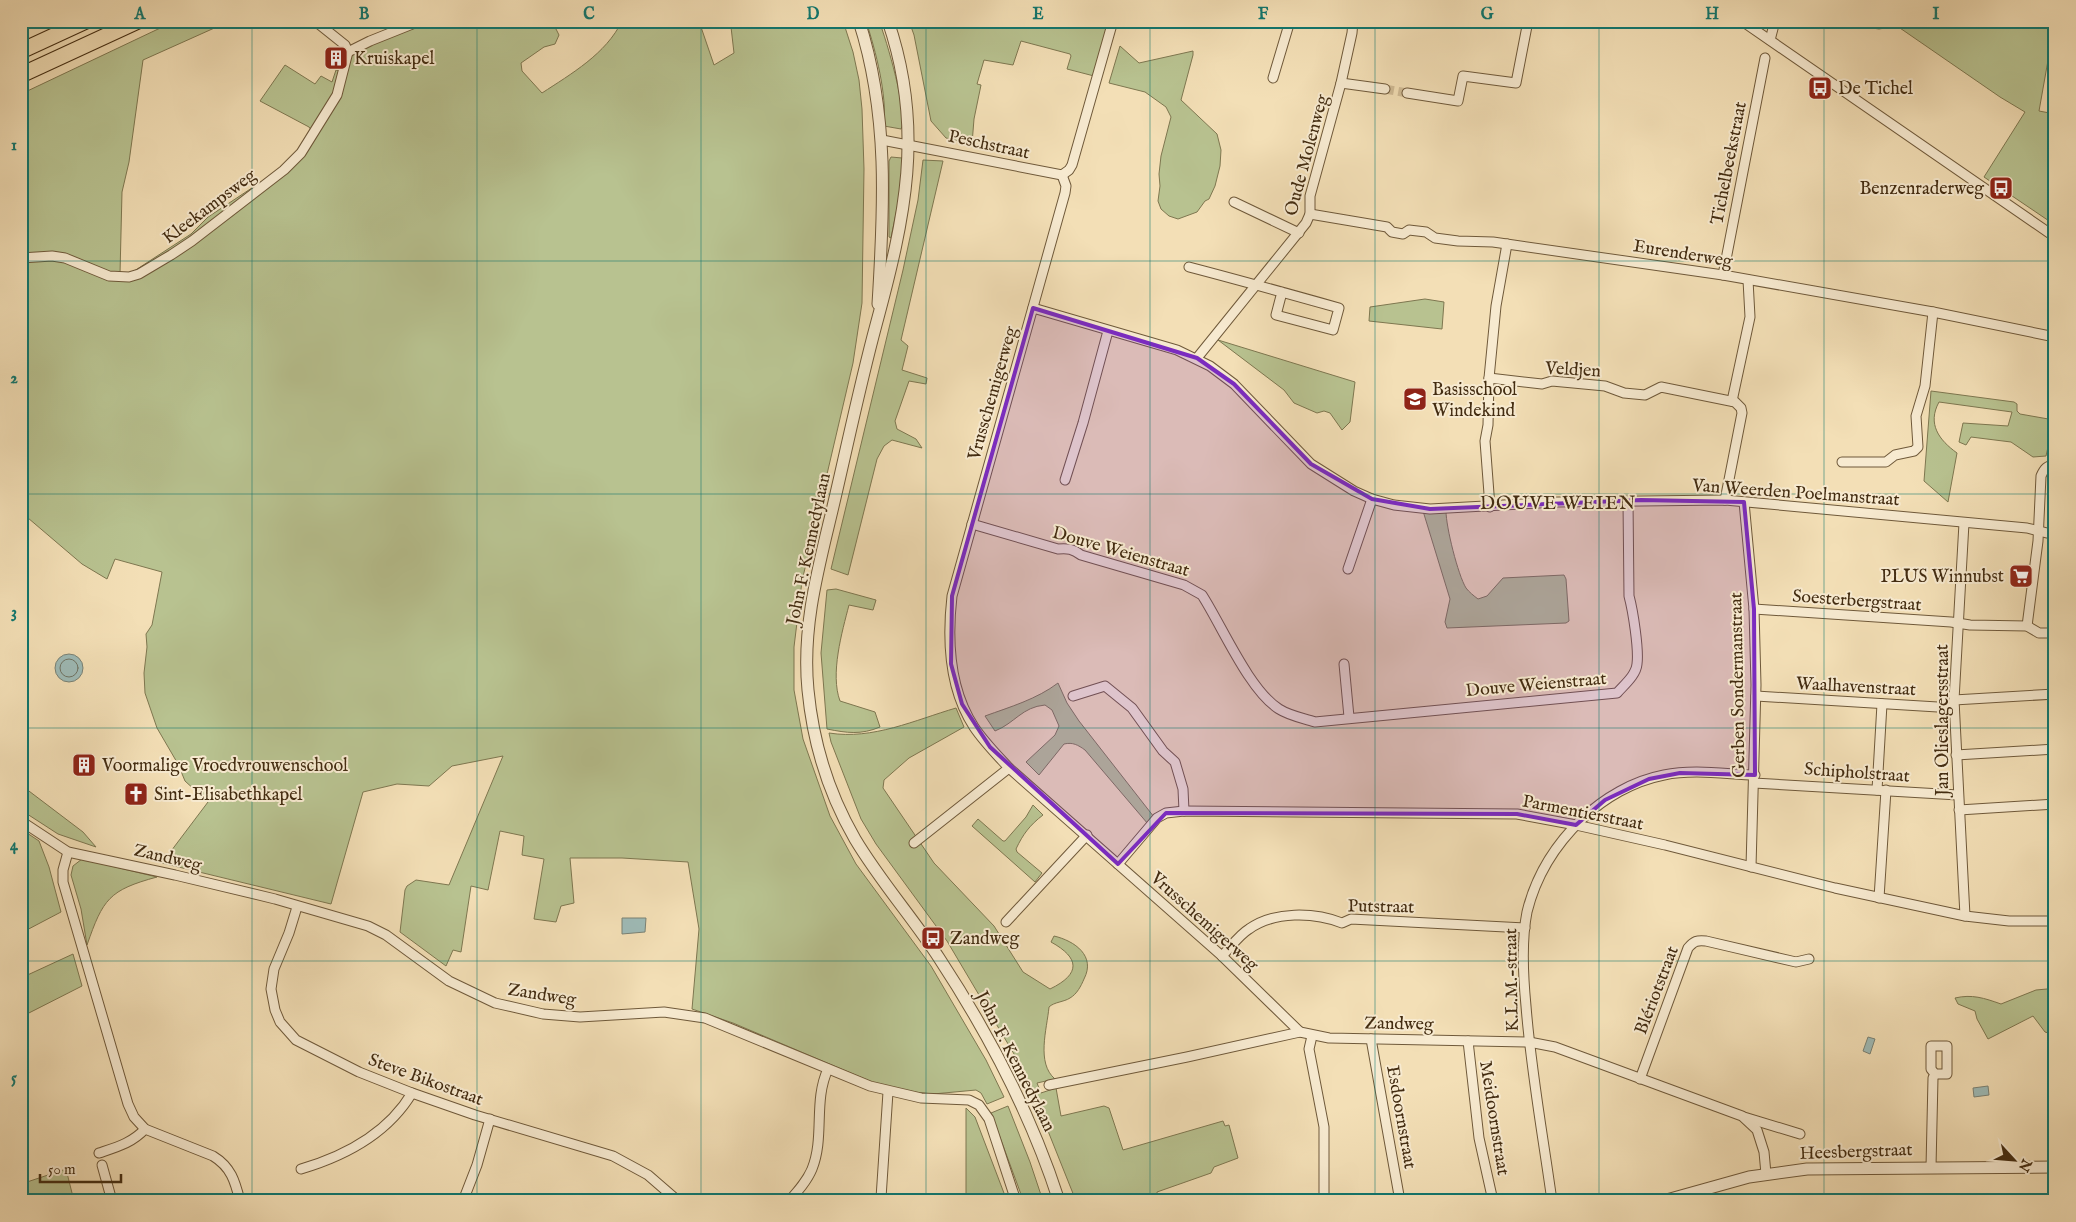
<svg xmlns="http://www.w3.org/2000/svg" width="2076" height="1222" font-family="'IM FELL English',serif">
	<style>
		.green { fill: #b8c290; stroke: #7e7750 }
		.water { fill: #9ebbb7; stroke: #7a8275 }
		.lines { fill: none; stroke-linecap: round; stroke-linejoin: round }
		.shore { stroke: #707464; stroke-width: 1 }
		.minor-tunnel { stroke: #d0bb95; stroke-width: 9; stroke-dasharray: 9 4.5; stroke-linecap: butt }
		.minor-casing { stroke: #6f593a; stroke-width: 11 }
		.tertiary-casing { stroke: #6f593a; stroke-width: 13 }
		.trunk-casing { stroke: #432c11; stroke-width: 17 }
		.minor { stroke: #f7ead0; stroke-width: 9 }
		.tertiary { stroke: #f7ead0; stroke-width: 11 }
		.trunk { stroke: #f3dfb6; stroke-width: 15 }
		.marked { fill: #7b2cbf; fill-opacity: 0.2; stroke: #7b2cbf; stroke-width: 4; stroke-linejoin: round }
		.grid { fill: none; stroke: #0f766e; stroke-width: 1; stroke-opacity: 0.55 }
		.labels { text-anchor: middle; stroke-width: 4; stroke-linejoin: round; paint-order: stroke }
		.poi-label { font-size: 18px; fill: #432c11; stroke: #f7ead0; text-anchor: start }
		.street-label { font-size: 18px; fill: #432c11; stroke: #f7ead0 }
		.neighbourhood-label { font-size: 19px; letter-spacing: 1px; fill: #432c11; stroke: #f7ead0 }
		.neatline { fill: none; stroke: #0f766e; stroke-width: 2 }
		.grid-label { font-size: 16px; text-anchor: middle; font-weight: bold; fill: #0f766e }
	</style>
	<rect width="100%" height="100%" fill="#f3dfb6"/>
	<filter id="stains"><feTurbulence type="fractalNoise" baseFrequency=".004" numOctaves="4"/><feColorMatrix values="0 0 0 0 .2 0 0 0 0 .09 0 0 0 0 .02 0 0 0 .5 -.17"/></filter>
	<radialGradient id="worn" r=".72"><stop offset=".6" stop-color="#630" stop-opacity="0"/><stop offset="1" stop-color="#630" stop-opacity=".3"/></radialGradient>
	<g class="green">
		<path d="M175,21H230L143,60L129,162L122,192L120,274L128,275L191,234L208,217L276,172L295,154L312,131L309,127L260,101L285,65L315,84L321,76L332,82L336,70L346,72L351,56L358,50L428,21H545L556,29L559,35L555,44L544,47L521,63L522,71L542,93C571,74 606,54 622,21H692L702,23L701,27L714,65L734,53L731,27H756L795,21H843L853,52L859,80L862,109L864,169L862,303L853,363L802,581L794,647V690L803,739L830,816L856,864L931,966L986,1060L1004,1097L987,1104L981,1093L976,1090L933,1094L903,1091L879,1085L733,1023L692,1009L699,929L688,862L622,858H570L574,903L561,906L556,922L534,919L544,859L522,855L524,836L500,831L488,890L471,886L461,952L453,950L446,966L400,932L405,890L407,886L416,880L449,885L503,756L452,766L429,786L397,784L363,792L331,904L162,863L208,802L185,781L178,764L157,728L145,693L144,673L147,647L146,634L152,625L162,572L115,559L107,579L82,564L21,512V94Z"/>
		<path d="M866,21H879C886,38 909,116 901,129L884,126C887,94 876,52 866,21Z"/>
		<polygon points="909,21 1104,21 1108,23 1094,76 1067,69 1071,56 1070,54 1021,41 1013,65 984,60 977,84 981,85 974,119 972,144 946,138 931,121 914,35"/>
		<polygon points="1866,21 2055,21 2039,111 2055,114 2055,225 1984,177 2025,112 2000,97 1897,26 1879,29 1865,27"/>
		<polygon points="1120,46 1139,63 1193,51 1193,55 1181,100 1217,134 1221,150 1220,166 1215,186 1209,199 1205,201 1197,212 1178,219 1169,216 1161,209 1158,201 1160,186 1159,174 1161,156 1171,117 1166,107 1145,92 1109,83"/>
		<polygon points="891,157 902,158 902,184 891,238 889,237 889,161"/>
		<polygon points="923,160 943,161 901,340 908,346 902,370 927,378 926,384 909,381 895,421 897,429 916,439 922,448 892,440 884,446 877,459 848,575 831,569 903,270 918,200"/>
		<polygon points="1425,299 1444,302 1442,329 1369,321 1370,307"/>
		<polygon points="1218,340 1355,382 1350,422 1342,430 1330,413 1324,411 1317,413 1294,403 1284,390"/>
		<path d="M1931,391L2014,402L2017,404V411L2020,414L2054,420L2046,456L2033,457L2011,442L1971,437L1966,445L1959,442L1963,423L2008,426L2012,412L1939,402C1927,424 1939,440 1957,453L1948,502L1924,481Z"/>
		<path d="M1423,511H1446C1446,527 1458,575 1466,588C1469,592 1474,596 1478,599L1487,596L1503,578L1564,575L1566,579L1569,621L1566,623L1447,628L1445,622L1450,599Z"/>
		<path d="M836,589L876,600L873,610L849,605C842,632 830,674 840,701L875,712L880,727C861,735 847,733 827,729L821,653L827,590Z"/>
		<path d="M1058,683L1067,703L1079,721L1154,817L1148,824L1085,750C1078,745 1073,742 1064,744L1039,775L1026,762L1055,735L1059,726L1052,710L1045,705C1022,707 1015,723 995,731L985,716C1010,707 1037,699 1058,683Z"/>
		<path d="M956,708L964,727L909,758L884,780L883,788L934,863L994,926L1023,972L1050,989C1081,974 1080,958 1051,942L1054,936C1075,941 1096,956 1084,979C1081,986 1077,994 1070,998C1064,1002 1054,1002 1049,1007C1047,1029 1036,1063 1055,1079L1037,1083L1041,1093L1056,1088L1061,1116L1104,1106L1109,1108L1123,1150L1223,1121L1225,1126L1229,1125L1238,1158L1214,1167L1211,1173L1157,1192V1201H1076L1040,1111L1017,1059L947,941L876,844L861,819L831,742L829,733C873,740 915,720 956,708Z"/>
		<polygon points="21,785 83,832 96,847 58,834 21,810"/>
		<path d="M1033,805L1043,815C1030,825 1023,834 1016,849L1017,852L1042,873L1035,882L972,826L978,819L1003,841H1005L1026,817Z"/>
		<polygon points="21,829 39,841 49,867 61,912 21,933"/>
		<path d="M82,859L157,877C109,890 103,899 87,945L81,909L71,875L73,866Z"/>
		<polygon points="73,954 82,986 21,1017 21,978"/>
		<path d="M2047,989L2055,992V1035L2045,1032L2033,1016L1988,1039L1977,1019L1975,1011L1958,1004L1955,998C1972,994 1984,998 2001,1004L2036,990Z"/>
		<polygon points="1008,1106 1030,1162 1043,1201 1025,1201 1022,1197 991,1113"/>
		<polygon points="966,1108 975,1117 1007,1201 966,1201"/>
		<polygon points="66,1169 74,1201 21,1201 21,1184"/>
	</g>
	<g class="water">
		<circle cx="69" cy="668" r="14"/>
		<polygon points="622,918 646,918 645,932 622,934"/>
		<polygon points="1868,1037 1875,1039 1870,1054 1863,1051"/>
		<polygon points="1988,1086 1989,1095 1974,1097 1973,1088"/>
	</g>
	<g class="lines">
		<circle class="shore" cx="69" cy="668" r="9"/>
		<polyline class="minor-tunnel" points="1385,89 1407,93"/>
		<g class="minor-casing">
			<g id="minor">
				<polyline points="315,21 345,45 348,52"/>
				<polyline points="703,21 763,21"/>
				<polyline points="1742,21 2055,237"/>
				<polyline points="1770,40 1775,21"/>
				<polyline points="348,52 370,41 420,21"/>
				<polyline points="1273,78 1290,21"/>
				<polyline points="1341,83 1385,89"/>
				<polyline points="1407,93 1458,101 1463,76 1516,83 1528,21"/>
				<polyline points="882,140 1062,175"/>
				<path d="M1062,175L1066,186L1065,193L952,596C947,640 949,689 974,727C984,742 997,755 1009,768L1222,956L1300,1032"/>
				<polyline points="1062,175 1069,170 1072,165 1113,21"/>
				<polyline points="1234,202 1299,233"/>
				<polyline points="1310,214 1387,227 1392,232 1403,234 1409,230 1426,232 1435,238 1458,241 1493,242 1723,275 1933,312 2055,337"/>
				<polyline points="21,258 52,256 65,258 109,276 129,277 139,274 171,255 192,241 284,170 301,153 337,95 348,52"/>
				<path d="M1189,267C1239,280 1289,294 1339,308L1333,330L1276,315L1282,292"/>
				<polyline points="1723,275 1765,58"/>
				<polyline points="1033,308 1177,350 1210,366 1234,384 1311,464 1354,491 1372,499 1394,505 1430,509 1558,502 1725,500 2027,528 2055,535"/>
				<polyline points="1197,358 1306,223 1310,214 1310,196 1341,83 1352,33 1353,21"/>
				<polyline points="1489,378 1542,384 1552,381 1605,386 1624,393 1645,395 1661,387 1735,402 1741,408 1742,413 1725,500"/>
				<polyline points="1732,401 1750,317 1748,280"/>
				<polyline points="1842,462 1886,462 1895,455 1914,451 1918,447 1916,416 1925,386 1933,312"/>
				<polyline points="1065,480 1083,423 1108,331"/>
				<polyline points="1744,502 1754,609 1756,685 1751,867"/>
				<polyline points="1490,507 1485,441 1488,425 1489,378 1496,306 1507,244"/>
				<polyline points="1964,523 1954,700 1965,916"/>
				<path d="M972,524L1058,549C1068,548 1073,549 1081,555L1184,585L1202,595C1222,626 1249,690 1279,709C1290,716 1303,718 1315,722L1617,693C1625,684 1636,675 1637,664C1639,649 1633,611 1629,596L1628,501"/>
				<polyline points="1348,569 1372,499"/>
				<polyline points="1754,609 1951,622 1970,625 2027,626 2039,633 2055,633"/>
				<path d="M2027,626L2038,541L2041,476C2044,469 2047,465 2055,465"/>
				<polyline points="1344,664 1349,717"/>
				<polyline points="1073,696 1105,686 1132,708 1163,751 1175,762 1183,789 1184,811"/>
				<polyline points="1756,696 1954,708"/>
				<polyline points="1954,700 2055,694"/>
				<polyline points="1956,755 2055,749"/>
				<polyline points="1754,783 1958,795"/>
				<polyline points="1877,790 1882,704"/>
				<polyline points="1959,810 2055,804"/>
				<polyline points="21,821 68,852 175,875 275,899 368,926 386,935 449,981 495,1003 543,1014 580,1017 664,1012 705,1018 870,1086 921,1098 969,1100 979,1105 989,1119 1016,1201"/>
				<polyline points="914,843 1009,768"/>
				<path d="M68,852L63,870V882L128,1104L134,1117L145,1129L213,1156C231,1167 235,1181 240,1201"/>
				<polyline points="1118,864 1157,818 1166,813 1184,811 1517,814 1576,825 1665,845 1835,888 1965,916 2009,921 2055,921"/>
				<polyline points="1879,898 1886,790"/>
				<polyline points="297,907 289,933 274,969 271,989 275,1010 280,1022 296,1040 359,1072 412,1093 475,1115 613,1156 648,1175 678,1201"/>
				<polyline points="1006,922 1087,835"/>
				<path d="M1222,956C1230,948 1239,935 1249,929C1274,911 1314,912 1342,923L1351,919L1525,928"/>
				<polyline points="1312,1036 1309,1049 1324,1127 1324,1201"/>
				<polyline points="1371,1039 1400,1201"/>
				<polyline points="1468,1041 1479,1138 1493,1201"/>
				<path d="M1640,1079L1688,948C1694,941 1697,940 1706,941L1796,962L1809,959"/>
				<polyline points="1049,1085 1187,1057 1300,1032 1329,1038 1529,1042 1555,1047 1742,1116 1757,1130 1764,1152 1766,1174"/>
				<polyline points="1744,1117 1800,1134"/>
				<path d="M99,1153C117,1147 132,1143 145,1129"/>
				<polyline points="102,1165 112,1201"/>
				<polyline points="1931,1167 1933,1078 1935,1074 1947,1074 1947,1046 1931,1046 1931,1069 1935,1074"/>
				<path d="M301,1169C345,1156 388,1133 412,1093"/>
				<polyline points="463,1201 477,1165 490,1119"/>
				<path d="M789,1201C798,1191 807,1181 812,1169C825,1137 813,1101 828,1069"/>
				<polyline points="879,1201 881,1198 888,1092"/>
				<path d="M1552,1201C1543,1136 1531,1071 1526,1006C1523,975 1521,942 1527,912C1536,875 1555,845 1582,819C1604,798 1633,781 1664,775C1693,769 1725,774 1755,775"/>
			</g>
		</g>
		<g class="tertiary-casing">
			<g id="tertiary">
				<path d="M859,21C889,114 884,208 878,304"/>
				<path d="M888,21C925,129 905,218 876,325C859,388 846,452 831,515C817,573 802,630 808,690C813,742 829,794 855,839C880,881 913,918 939,958C989,1034 1031,1114 1059,1201"/>
				<polyline points="1663,1201 1749,1177 1807,1169 2055,1167"/>
			</g>
		</g>
		<g class="trunk-casing">
			<g id="trunk">
				<polyline points="21,51 86,21"/>
				<polyline points="21,75 138,21"/>
			</g>
		</g>
		<use href="#minor" class="minor"/>
		<use href="#tertiary" class="tertiary"/>
		<use href="#trunk" class="trunk"/>
	</g>
	<path class="marked" d="M1033,308L1197,358L1234,384L1311,464L1372,499L1430,509L1641,500L1744,502L1754,609L1755,775L1680,773L1649,779L1605,800L1576,825L1517,814L1166,813L1118,864L990,747L962,704L951,664L952,596Z"/>
	<path class="grid" d="M252,21V1201M477,21V1201M701,21V1201M926,21V1201M1150,21V1201M1375,21V1201M1599,21V1201M1824,21V1201M21,261H2055M21,494H2055M21,728H2055M21,961H2055"/>
	<defs>
		<g id="building-square" transform="scale(1.25)"><rect x="-9" y="-9" width="18" height="18" rx="4" fill="#8f2418" stroke="#f7ead0"/><path d="M-4-6H4V6H1V3H-1V6H-4ZM-2.5-4.3h1.7v1.8h-1.7ZM.8-4.3h1.7v1.8H.8ZM-2.5-1h1.7V.8h-1.7ZM.8-1h1.7V.8H.8Z" fill="#fff"/></g>
		<g id="bus-square" transform="scale(1.25)"><rect x="-9" y="-9" width="18" height="18" rx="4" fill="#8f2418" stroke="#f7ead0"/><path d="M-5-6H5V4H4V6H2V4H-2V6H-4V4H-5ZM-3.5-4V0h7V-4ZM-3.5 1.2v1.5H-2V1.2ZM2 1.2v1.5H3.5V1.2Z" fill="#fff"/></g>
		<g id="school-square" transform="scale(1.25)"><rect x="-9" y="-9" width="18" height="18" rx="4" fill="#8f2418" stroke="#f7ead0"/><path d="M0-5L7-2L0 1L-7-2ZM-4 1L0 2.5L4 1V4Q0 6-4 4Z" fill="#fff"/></g>
		<g id="supermarket-square" transform="scale(1.25)"><rect x="-9" y="-9" width="18" height="18" rx="4" fill="#8f2418" stroke="#f7ead0"/><path d="M-6-5.5h2.5l.6 2H6L4.5 2H-2.5L-4.4-4H-6ZM-1.5 3.2a1.3 1.3 0 1 0 .1 0ZM3 3.2a1.3 1.3 0 1 0 .1 0Z" fill="#fff"/></g>
		<g id="church-square" transform="scale(1.25)"><rect x="-9" y="-9" width="18" height="18" rx="4" fill="#8f2418" stroke="#f7ead0"/><path d="M-1.2-6h2.4v3.5h3.3v2.4h-3.3V6h-2.4V-.1h-3.3v-2.4h3.3Z" fill="#fff"/></g>
	</defs>
	<g fill-rule="evenodd">
		<use href="#building-square" x="336" y="58"/>
		<use href="#bus-square" x="1820" y="88"/>
		<use href="#bus-square" x="2001" y="188"/>
		<use href="#school-square" x="1415" y="399"/>
		<use href="#supermarket-square" x="2021" y="576"/>
		<use href="#building-square" x="84" y="765"/>
		<use href="#church-square" x="136" y="794"/>
		<use href="#bus-square" x="933" y="938"/>
	</g>
	<g class="labels">
		<g class="poi-label">
			<text x="354" y="64">Kruiskapel</text>
			<text x="1838" y="94">De Tichel</text>
			<text x="1984" y="194" text-anchor="end">Benzenraderweg</text>
			<text x="1432" y="395">Basisschool<tspan x="1432" dy="21">Windekind</tspan></text>
			<text x="2004" y="582" text-anchor="end">PLUS Winnubst</text>
			<text x="102" y="771">Voormalige Vroedvrouwenschool</text>
			<text x="154" y="800">Sint-Elisabethkapel</text>
			<text x="950" y="944">Zandweg</text>
		</g>
		<g class="street-label">
			<text transform="translate(989 144) rotate(12)" y="6">Peschstraat</text>
			<text transform="translate(1306 155) rotate(-75)" y="6">Oude Molenweg</text>
			<text transform="translate(1728 163) rotate(-79)" y="6">Tichelbeekstraat</text>
			<text transform="translate(209 206) rotate(-37)" y="6">Kleekampsweg</text>
			<text transform="translate(1683 253) rotate(9)" y="6">Eurenderweg</text>
			<text transform="translate(1573 369) rotate(3)" y="6">Veldjen</text>
			<text transform="translate(992 393) rotate(-74)" y="6">Vrusschemigerweg</text>
			<text transform="translate(1796 492) rotate(4)" y="6">Van Weerden Poelmanstraat</text>
			<text transform="translate(808 549) rotate(-78)" y="6">John F. Kennedylaan</text>
			<text transform="translate(1121 551) rotate(16)" y="6">Douve Weienstraat</text>
			<text transform="translate(1857 600) rotate(4)" y="6">Soesterbergstraat</text>
			<text transform="translate(1536 684) rotate(-5)" y="6">Douve Weienstraat</text>
			<text transform="translate(1737 685) rotate(-91)" y="6">Gerben Sondermanstraat</text>
			<text transform="translate(1856 686) rotate(3)" y="6">Waalhavenstraat</text>
			<text transform="translate(1942 720) rotate(-90)" y="6">Jan Olieslagersstraat</text>
			<text transform="translate(1857 772) rotate(4)" y="6">Schipholstraat</text>
			<text transform="translate(1583 812) rotate(11)" y="6">Parmentierstraat</text>
			<text transform="translate(168 857) rotate(13)" y="6">Zandweg</text>
			<text transform="translate(1381 906) rotate(1)" y="6">Putstraat</text>
			<text transform="translate(1205 921) rotate(42)" y="6">Vrusschemigerweg</text>
			<text transform="translate(1511 980) rotate(-91)" y="6">K.L.M.-straat</text>
			<text transform="translate(1656 990) rotate(-69)" y="6">Blériotstraat</text>
			<text transform="translate(542 994) rotate(9)" y="6">Zandweg</text>
			<text transform="translate(1399 1023) rotate(1)" y="6">Zandweg</text>
			<text transform="translate(1016 1061) rotate(63)" y="6">John F. Kennedylaan</text>
			<text transform="translate(426 1079) rotate(20)" y="6">Steve Bikostraat</text>
			<text transform="translate(1402 1117) rotate(80)" y="6">Esdoornstraat</text>
			<text transform="translate(1495 1118) rotate(81)" y="6">Meidoornstraat</text>
			<text transform="translate(1856 1151) rotate(-2)" y="6">Heesbergstraat</text>
		</g>
		<g class="neighbourhood-label">
			<text x="1558" y="509">DOUVE WEIEN</text>
		</g>
	</g>
	<rect width="2076" height="1222" fill="none" stroke="#f3dfb6" stroke-width="55"/>
	<g transform="translate(2014 1160) rotate(116)" stroke="#f7ead0" stroke-width="4" paint-order="stroke">
	<path d="M0-4L9 19L0 12L-9 19Z" fill="#432c11"/>
	<text y="-8" font-size="14" font-weight="bold" text-anchor="middle" fill="#432c11">N</text>
	</g>
	<path d="M40 1174v8h81v-8" fill="none" stroke="#432c11" stroke-width="2.5"/>
	<text x="48" y="1174" font-size="15" fill="#432c11" stroke="#f7ead0" stroke-width="4" paint-order="stroke">50 m</text>
	<rect x="28" y="28" width="2020" height="1166" class="neatline"/>
	<g class="grid-label">
		<text x="140" y="19">A</text>
		<text x="364" y="19">B</text>
		<text x="589" y="19">C</text>
		<text x="813" y="19">D</text>
		<text x="1038" y="19">E</text>
		<text x="1263" y="19">F</text>
		<text x="1487" y="19">G</text>
		<text x="1712" y="19">H</text>
		<text x="1936" y="19">I</text>
		<text x="14" y="150">1</text>
		<text x="14" y="383">2</text>
		<text x="14" y="617">3</text>
		<text x="14" y="850">4</text>
		<text x="14" y="1083">5</text>
	</g>
	<rect width="100%" height="100%" filter="url(#stains)"/>
	<rect width="100%" height="100%" fill="url(#worn)"/>
</svg>
